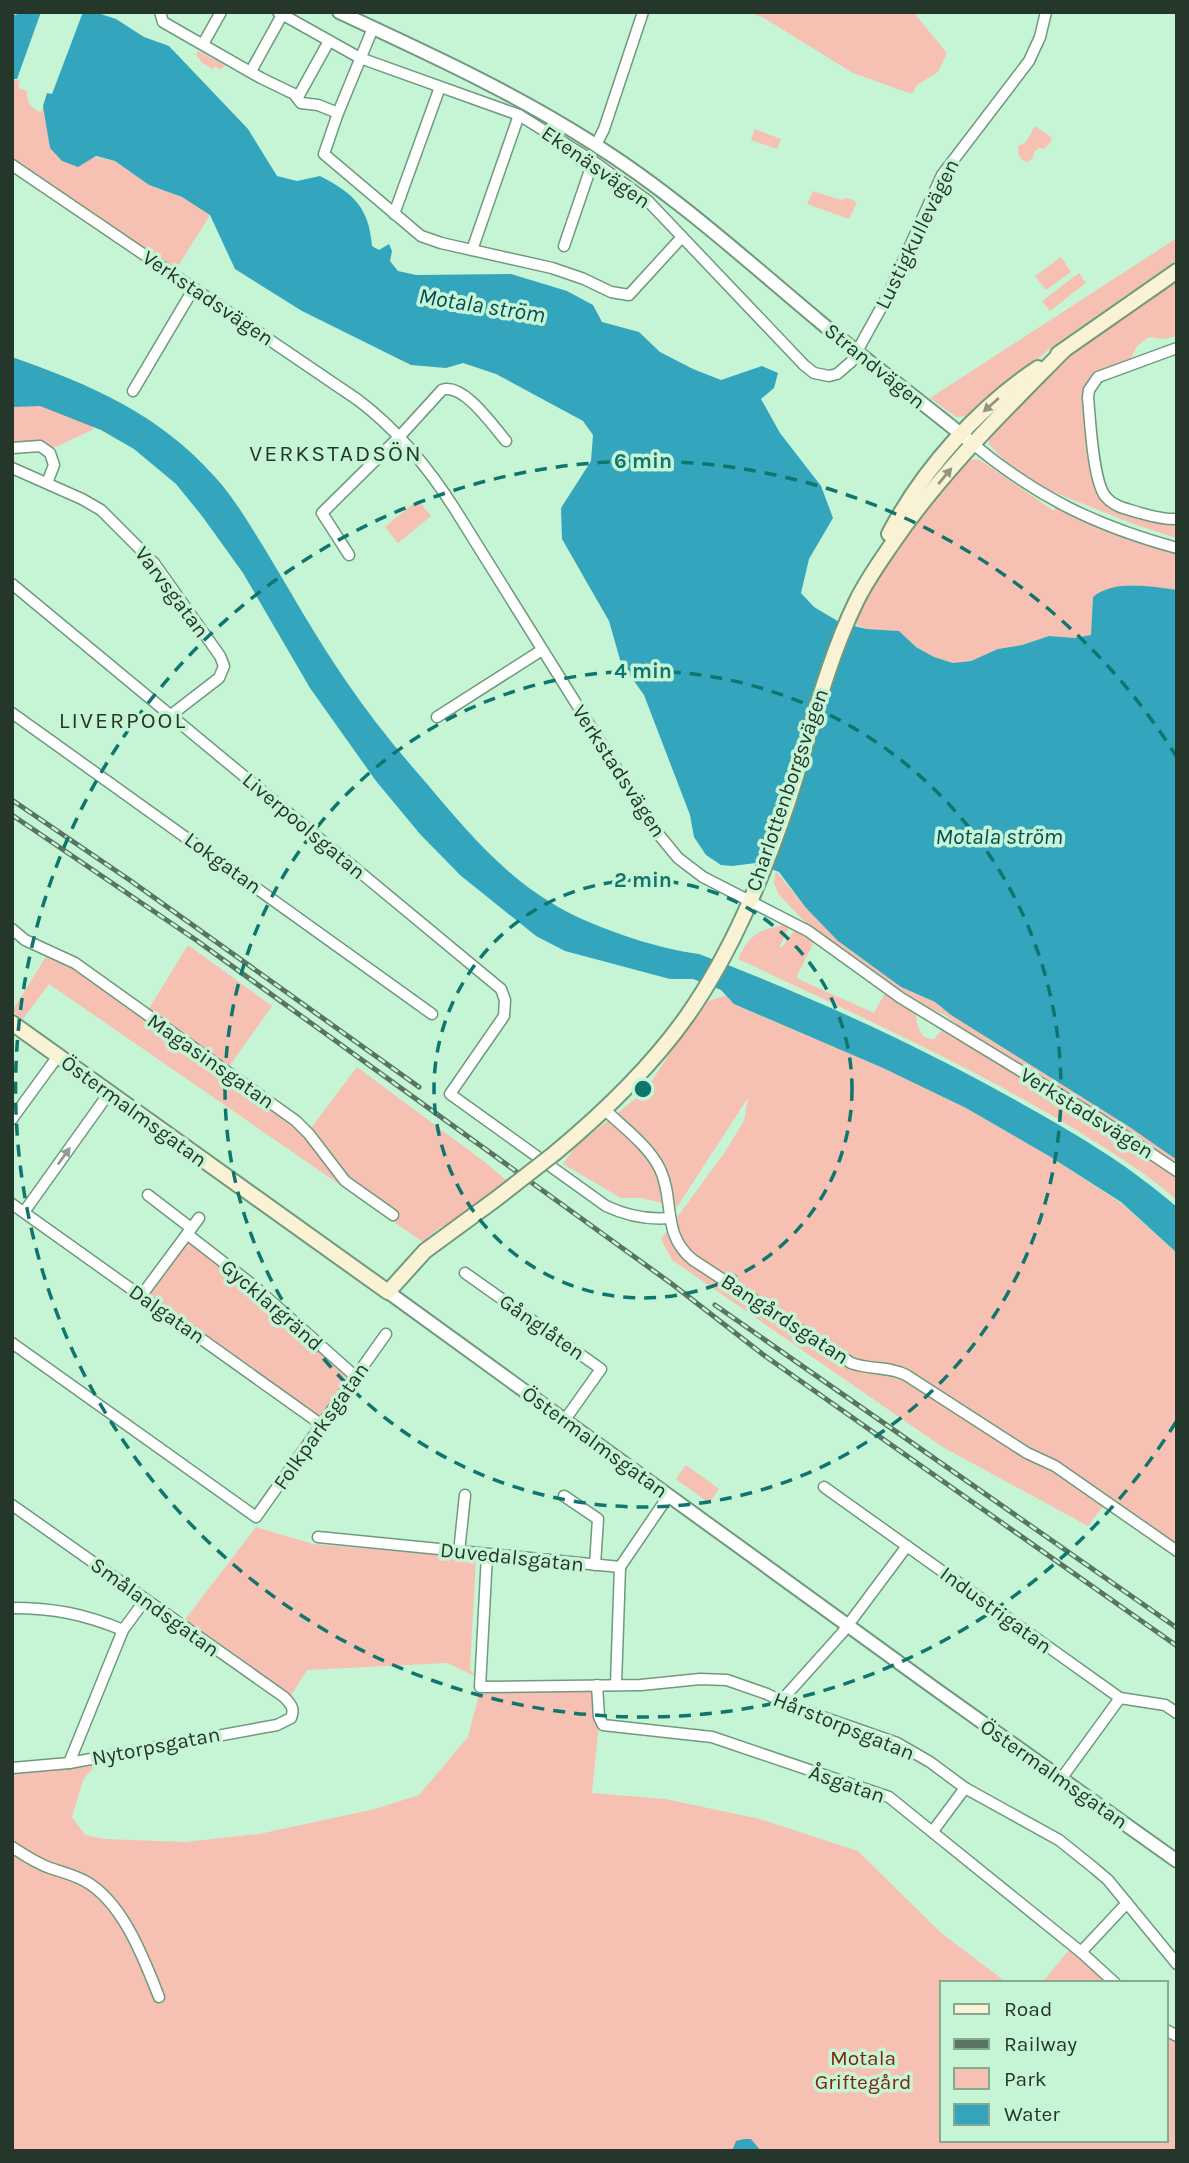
<svg xmlns="http://www.w3.org/2000/svg" width="1189" height="2163" font-family="Karla,sans-serif">
	<style>
		.green { fill: #f6c0b2 }
		.water { fill: #33a6be }
		.lines { fill: none; stroke-linecap: round; stroke-linejoin: round }
		.minor-casing { stroke: #6f9a7d; stroke-width: 13 }
		.tertiary-casing { stroke: #6f9a7d; stroke-width: 16 }
		.secondary-casing { stroke: #6f9a7d; stroke-width: 18 }
		.minor { stroke: #fff; stroke-width: 10 }
		.tertiary { stroke: #fff; stroke-width: 12 }
		.secondary { stroke: #faf2d4; stroke-width: 14 }
		.rail-casing { stroke: #597462; stroke-width: 5 }
		.rail { stroke: #c6f5d5; stroke-width: 2.5; stroke-dasharray: 8; stroke-linecap: butt }
		.secondary-bridge-casing { stroke: #6f9a7d; stroke-width: 18; stroke-linecap: butt }
		.secondary-bridge { stroke: #faf2d4; stroke-width: 14 }
		.oneway { fill: #909480 }
		.oneway2 { fill: #929b95 }
		.ring { fill: none; stroke: #0f766e; stroke-width: 3.5; stroke-dasharray: 12 9 }
		.labels { text-anchor: middle; stroke-width: 7; stroke-linejoin: round; paint-order: stroke }
		.street-label { font-size: 21px; fill: #25372b; stroke: #c6f5d5 }
		.park-label { font-size: 21px; fill: #7f250d; stroke: #c6f5d5 }
		.water-label { font-size: 23px; font-style: italic; fill: #044955; stroke: #c6f5d5 }
		.neighbourhood-label { font-size: 23px; letter-spacing: 2px; fill: #25372b; stroke: #c6f5d5 }
		.centre { fill: #0f766e; stroke: #c6f5d5; stroke-width: 3.5 }
		.ring-label { font-size: 21px; text-anchor: middle; font-weight: bold; fill: #0f766e; stroke: #c6f5d5; stroke-width: 7; stroke-linejoin: round; paint-order: stroke }
	</style>
	<rect width="100%" height="100%" fill="#c6f5d5"/>
	<g class="green">
		<polygon points="749,12 913,12 947,53 938,72 918,84 912,94 853,73 764,18"/>
		<polygon points="198,51 225,65 221,70 215,66 213,69 202,63 196,54"/>
		<path d="M12,79L20,81L18,88L27,91C26,100 31,109 40,112L44,106L50,148L115,161L149,185L182,197L210,215L173,274L12,164Z"/>
		<path d="M1035,126L1052,138L1050,143L1044,149L1039,148L1034,152L1033,158L1027,162C1018,159 1019,154 1018,146L1026,142Z"/>
		<polygon points="755,129 781,139 777,149 751,140"/>
		<polygon points="813,191 841,200 847,198 857,202 849,219 807,204"/>
		<polygon points="1177,238 1177,260 1053,346 970,416 956,417 930,398"/>
		<polygon points="1061,257 1071,272 1046,290 1035,276"/>
		<polygon points="1079,273 1086,283 1050,311 1042,301"/>
		<path d="M1177,281V336L1163,339L1149,337L1137,346L1131,358L1114,367L1084,397C1084,423 1087,490 1109,505C1122,513 1160,519 1177,524V538C1150,530 1125,521 1099,510C1056,493 1020,481 989,444V436L1005,417L1075,350Z"/>
		<polygon points="12,375 105,408 92,430 51,449 12,445"/>
		<polygon points="969,459 980,460 1054,511 1058,504 1177,547 1177,590 1132,585 1093,597 1092,635 1075,638 1049,636 1022,645 998,649 971,661 953,663 934,657 916,647 899,631 867,629 853,623 876,577 957,466"/>
		<polygon points="418,500 431,516 398,543 385,527"/>
		<polygon points="776,871 806,908 838,941 901,987 935,1002 951,1015 1131,1128 1177,1160 1177,1166 1124,1129 961,1029 947,1016 913,1001 811,928 779,895 774,883"/>
		<path d="M785,925L789,927L779,948L783,946L794,931L798,930L815,940L796,978L874,1013L886,991L915,1012C918,1024 918,1040 934,1039L943,1029L1136,1147L1177,1177V1200C1140,1168 1099,1144 1058,1119C954,1058 846,1010 738,959C750,934 758,930 785,925Z"/>
		<polygon points="188,945 272,1006 226,1071 305,1136 357,1067 486,1163 507,1181 474,1208 438,1229 423,1242 49,984 23,1019 12,1011 49,952 72,960 145,1015"/>
		<polygon points="726,995 734,1004 883,1068 966,1108 1049,1156 1121,1203 1177,1253 1177,1554 1107,1501 1088,1526 941,1446 672,1260 661,1239 725,1152 744,1121 748,1098 677,1207 642,1198 621,1198 563,1164 575,1147 645,1091 703,1003"/>
		<polygon points="184,1232 354,1373 320,1427 137,1295"/>
		<polygon points="686,1465 719,1489 709,1503 676,1479"/>
		<polygon points="256,1527 313,1544 476,1558 470,1669 475,1676 447,1663 307,1670 289,1699 180,1626"/>
		<polygon points="595,1684 593,1716 599,1724 592,1793 665,1799 760,1819 858,1851 940,1932 1007,1983 942,1983 942,2140 1166,2140 1166,2026 1177,2034 1177,2151 12,2151 12,1767 101,1758 83,1780 72,1817 85,1835 105,1839 185,1842 259,1834 375,1809 419,1795 468,1737 479,1694"/>
		<polygon points="1073,1945 1114,1983 1042,1983"/>
	</g>
	<g class="water">
		<polygon points="19,12 41,12 17,79 12,79 12,14 16,15"/>
		<path d="M83,12H95L116,19L144,37L169,46L248,129L277,176L297,181L320,176C353,193 369,207 372,246L379,250L389,244L392,251L390,261L398,271L416,275L511,274L567,291L593,305L602,322L639,332L660,352L693,369L721,380L762,366L778,373L774,388L761,399L780,433L821,486L833,518L809,559L801,593L814,607L841,623L867,629L899,631L916,647L934,657L953,663L971,661L998,649L1022,645L1049,636L1075,638L1091,635L1093,597C1115,579 1151,587 1177,590V1160L1131,1128L951,1015L935,1002L901,987L838,941L806,908L779,872L756,863L732,866L721,865L706,855L694,837L690,815L644,695L621,663L609,621L562,539L561,508L591,461L593,435L583,421L496,374L463,363L446,368L411,365L302,311L235,269L210,215L182,197L149,185L115,161L96,156L78,167L62,161L50,148L43,106L47,93L52,94Z"/>
		<path d="M12,357C91,385 158,413 215,477C235,499 250,525 266,551C292,594 317,639 346,681C371,718 399,752 428,785C463,827 502,873 550,902C586,925 656,949 699,954C805,994 909,1041 1008,1096C1069,1130 1124,1161 1177,1207V1253L1121,1202L1049,1156L966,1108L883,1068L734,1004L721,990L693,979H670L565,951L536,936L460,875L420,834L376,781L310,688L243,573L202,516L176,484L134,449L101,430L40,406L12,407Z"/>
		<polygon points="744,2139 751,2139 761,2151 732,2151 736,2141"/>
	</g>
	<g class="lines">
		<g class="minor-casing">
			<g id="minor">
				<polyline points="160,12 163,22 261,78 294,94 301,103 318,105 338,113"/>
				<polyline points="278,12 360,58 519,115 593,161 648,201 804,365 814,373 829,376 837,374 851,362 886,299 942,175 1029,61 1040,37 1046,12"/>
				<polyline points="373,28 338,113 324,154 421,236 441,243 552,268 584,279 611,292 629,295 682,237"/>
				<polyline points="203,44 221,12"/>
				<polyline points="251,71 282,15"/>
				<polyline points="298,97 329,41"/>
				<polyline points="596,145 604,129 643,12"/>
				<path d="M12,165L358,400C399,431 429,468 456,511L655,830L678,858L703,877L808,931L901,998L1098,1118L1177,1171"/>
				<polyline points="394,214 440,87"/>
				<polyline points="564,246 593,161"/>
				<polyline points="472,250 519,115"/>
				<path d="M1177,348L1098,377L1089,390L1088,397C1090,419 1093,483 1106,497C1114,507 1128,509 1140,513C1152,516 1164,520 1177,519"/>
				<polyline points="133,391 194,288"/>
				<path d="M973,444C1037,497 1096,526 1177,548"/>
				<polyline points="12,448 40,446 50,453 54,465 47,483"/>
				<polyline points="12,468 82,499 101,510 154,563 220,656 224,666 219,678 171,715"/>
				<path d="M349,555L322,513L400,436L442,390C463,382 493,426 506,441"/>
				<path d="M12,584L501,989L505,1000L504,1016L450,1094L606,1206C627,1216 647,1220 670,1218"/>
				<polyline points="12,713 432,1014"/>
				<polyline points="437,717 542,650"/>
				<polyline points="12,929 25,940 75,963 296,1121 309,1134 345,1181 393,1215"/>
				<path d="M604,1109C623,1127 648,1145 660,1169C675,1201 661,1234 693,1260L851,1363C869,1370 889,1366 906,1375L1027,1453L1055,1466L1177,1551"/>
				<polyline points="12,1119 58,1056"/>
				<polyline points="148,1195 191,1228"/>
				<polyline points="12,1204 322,1425"/>
				<polyline points="24,1212 109,1093"/>
				<polyline points="187,1234 254,1286 356,1377"/>
				<polyline points="465,1273 601,1369 564,1421"/>
				<polyline points="141,1296 199,1218"/>
				<polyline points="12,1343 256,1517 386,1334"/>
				<polyline points="824,1487 1120,1698 1165,1705 1177,1713"/>
				<polyline points="564,1496 598,1519 595,1565"/>
				<path d="M12,1505L284,1697C291,1704 295,1709 291,1718L277,1725L69,1763L12,1768"/>
				<polyline points="318,1537 620,1567 669,1495"/>
				<polyline points="459,1552 465,1495"/>
				<polyline points="487,1555 480,1687 641,1685 700,1679 727,1680 767,1694 794,1707 897,1743 930,1762 965,1788 1059,1840 1094,1868 1108,1880 1177,1964"/>
				<path d="M12,1608C54,1608 84,1614 123,1630"/>
				<polyline points="616,1684 620,1567"/>
				<polyline points="597,1685 599,1717 603,1725 712,1737 889,1797 1081,1952 1115,1983"/>
				<polyline points="781,1701 842,1633 907,1546"/>
				<polyline points="69,1763 123,1630 145,1600"/>
				<polyline points="1061,1779 1120,1698"/>
				<polyline points="933,1831 965,1788"/>
				<path d="M12,1847C24,1855 36,1863 50,1868C62,1872 74,1875 85,1881C123,1902 144,1959 159,1997"/>
				<polyline points="1081,1952 1127,1903"/>
				<polyline points="1166,2030 1177,2036"/>
			</g>
		</g>
		<g class="tertiary-casing">
			<g id="tertiary">
				<path d="M339,12C427,53 513,92 594,144C675,195 746,260 819,321C869,363 922,402 973,444"/>
				<polyline points="388,1292 934,1688 1177,1861"/>
			</g>
		</g>
		<g class="secondary-casing">
			<g id="secondary">
				<polyline points="1058,354 1177,271"/>
				<path d="M889,534C923,469 978,408 1038,368"/>
				<polyline points="12,1023 388,1292 425,1251 496,1199"/>
				<path d="M555,1153C603,1113 651,1067 687,1016C732,952 763,876 788,802C810,735 825,666 856,602C866,581 879,563 892,544C941,472 1003,412 1064,350"/>
			</g>
		</g>
		<use href="#minor" class="minor"/>
		<use href="#tertiary" class="tertiary"/>
		<use href="#secondary" class="secondary"/>
		<g class="rail-casing">
			<g id="rail">
				<polyline points="12,800 131,881 419,1087"/>
				<polyline points="12,815 196,940 672,1284 765,1356 1177,1646"/>
				<polyline points="715,1305 1177,1628"/>
			</g>
		</g>
		<use href="#rail" class="rail"/>
		<g class="secondary-bridge-casing">
			<polyline id="secondary-bridge" points="496,1199 555,1153"/>
		</g>
		<use href="#secondary-bridge" class="secondary-bridge"/>
	</g>
	<defs><path id="oneway-solid" d="M-6-.8H1V-3.2L6.5 0L1 3.2V.8H-6Z" transform="scale(1.75)"/></defs>
	<g class="oneway">
		<use href="#oneway-solid" transform="translate(991 405) rotate(138)"/>
		<use href="#oneway-solid" transform="translate(945 476) rotate(-50)"/>
	</g>
	<use class="oneway2" href="#oneway-solid" transform="translate(64 1156) rotate(-54)"/>
	<g class="ring">
		<circle cx="643" cy="1089" r="209"/>
		<circle cx="643" cy="1089" r="418"/>
		<path d="M1176 1422A628 628 0 1 1 1176 756"/>
	</g>
	<g class="labels">
		<g class="street-label">
			<text transform="translate(596 167) rotate(35)" y="7">Ekenäsvägen</text>
			<text transform="translate(917 234) rotate(-64)" y="7">Lustigkullevägen</text>
			<text transform="translate(208 298) rotate(34)" y="7">Verkstadsvägen</text>
			<text transform="translate(875 366) rotate(39)" y="7">Strandvägen</text>
			<text transform="translate(172 592) rotate(53)" y="7">Varvsgatan</text>
			<text transform="translate(619 771) rotate(57)" y="7">Verkstadsvägen</text>
			<text transform="translate(787 790) rotate(-71)" y="7">Charlottenborgsvägen</text>
			<text transform="translate(304 826) rotate(40)" y="7">Liverpoolsgatan</text>
			<text transform="translate(223 863) rotate(36)" y="7">Lokgatan</text>
			<text transform="translate(211 1061) rotate(35)" y="7">Magasinsgatan</text>
			<text transform="translate(134 1111) rotate(36)" y="7">Östermalmsgatan</text>
			<text transform="translate(1087 1113) rotate(32)" y="7">Verkstadsvägen</text>
			<text transform="translate(272 1305) rotate(41)" y="7">Gycklargränd</text>
			<text transform="translate(167 1314) rotate(35)" y="7">Dalgatan</text>
			<text transform="translate(785 1319) rotate(33)" y="7">Bangårdsgatan</text>
			<text transform="translate(542 1327) rotate(35)" y="7">Gånglåten</text>
			<text transform="translate(321 1426) rotate(-55)" y="7">Folkparksgatan</text>
			<text transform="translate(595 1442) rotate(36)" y="7">Östermalmsgatan</text>
			<text transform="translate(512 1557) rotate(6)" y="7">Duvedalsgatan</text>
			<text transform="translate(155 1607) rotate(36)" y="7">Smålandsgatan</text>
			<text transform="translate(996 1610) rotate(36)" y="7">Industrigatan</text>
			<text transform="translate(844 1726) rotate(22)" y="7">Hårstorpsgatan</text>
			<text transform="translate(156 1746) rotate(-11)" y="7">Nytorpsgatan</text>
			<text transform="translate(1054 1774) rotate(35)" y="7">Östermalmsgatan</text>
			<text transform="translate(847 1784) rotate(19)" y="7">Åsgatan</text>
		</g>
		<g class="park-label">
			<text x="863" y="2065">Motala<tspan x="863" dy="24">Griftegård</tspan></text>
		</g>
		<g class="water-label">
			<text transform="translate(482 305) rotate(9)" y="8">Motala ström</text>
			<text x="999" y="844">Motala ström</text>
		</g>
		<g class="neighbourhood-label">
			<text x="336" y="461">VERKSTADSÖN</text>
			<text x="123" y="728">LIVERPOOL</text>
		</g>
	</g>
	<circle cx="643" cy="1089" r="10" class="centre"/>
	<g class="ring-label">
		<text x="643" y="468">6 min</text>
		<text x="643" y="678">4 min</text>
		<text x="643" y="887">2 min</text>
	</g>
	<rect width="1189" height="2163" fill="none" stroke="#25372b" stroke-width="28"/>
	<rect x="940" y="1981" width="228" height="161" fill="#c6f5d5" stroke="#86a991" stroke-width="2"/>
	<rect x="954" y="2004" width="35" height="10" fill="#faf2d4" stroke="#86a991" stroke-width="2"/>
	<text x="1004" y="2016" font-size="21" fill="#25372b">Road</text>
	<rect x="954" y="2039" width="35" height="10" fill="#597462" stroke="#86a991" stroke-width="2"/>
	<text x="1004" y="2051" font-size="21" fill="#25372b">Railway</text>
	<rect x="954" y="2068" width="35" height="21" fill="#f6c0b2" stroke="#86a991" stroke-width="2"/>
	<text x="1004" y="2086" font-size="21" fill="#25372b">Park</text>
	<rect x="954" y="2104" width="35" height="21" fill="#33a6be" stroke="#86a991" stroke-width="2"/>
	<text x="1004" y="2121" font-size="21" fill="#25372b">Water</text>
</svg>
